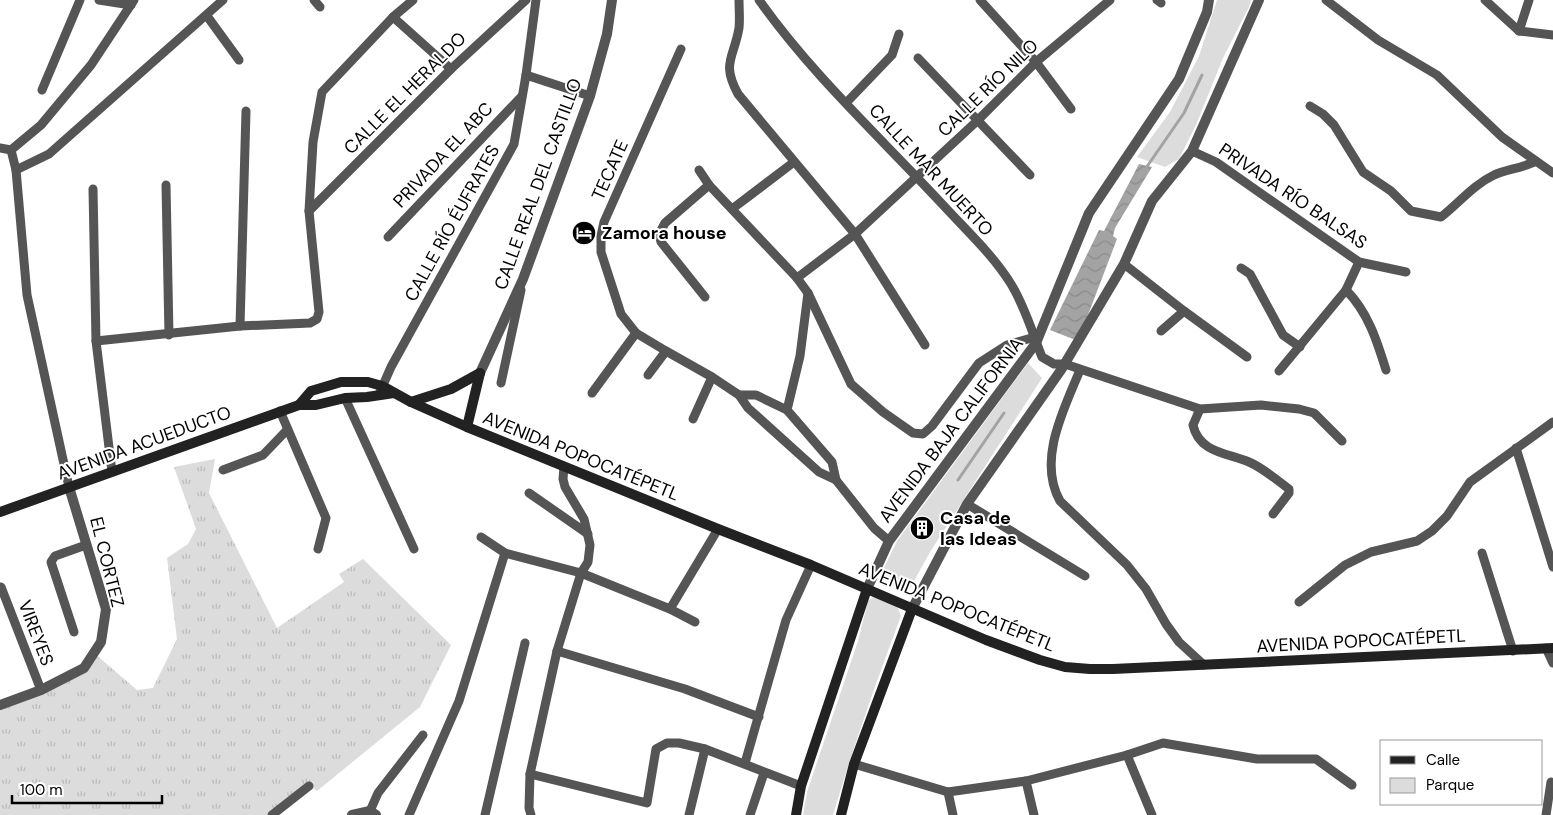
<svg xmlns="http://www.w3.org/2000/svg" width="1553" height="815" font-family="'DM Sans',sans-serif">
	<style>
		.grass { fill: url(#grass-tufts) }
		.park { fill: #dcdcdc }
		.water { fill: url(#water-waves) }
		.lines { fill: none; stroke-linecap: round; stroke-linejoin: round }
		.stream { stroke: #a3a3a3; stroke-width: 3 }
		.minor { stroke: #555; stroke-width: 9 }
		.tertiary { stroke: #555; stroke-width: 10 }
		.secondary { stroke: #222; stroke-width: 10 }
		.labels { text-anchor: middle; stroke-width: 4; stroke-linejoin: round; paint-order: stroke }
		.street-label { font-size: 18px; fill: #000; stroke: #fff }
		.poi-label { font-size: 18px; font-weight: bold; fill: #000; stroke: #fff; text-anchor: start }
	</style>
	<defs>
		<pattern id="grass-tufts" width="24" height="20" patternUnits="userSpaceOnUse" patternTransform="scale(1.25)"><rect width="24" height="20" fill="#dcdcdc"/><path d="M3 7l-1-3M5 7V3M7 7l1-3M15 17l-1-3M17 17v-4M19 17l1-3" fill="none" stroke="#bbb"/></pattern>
		<pattern id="water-waves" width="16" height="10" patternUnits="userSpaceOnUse" patternTransform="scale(1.25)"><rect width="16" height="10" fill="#a3a3a3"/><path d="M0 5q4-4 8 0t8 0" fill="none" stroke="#8b8b8b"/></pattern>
	</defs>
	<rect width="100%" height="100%" fill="#fff"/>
	<polygon class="grass" points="215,459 209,493 277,628 344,582 339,574 363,559 451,645 420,707 317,791 309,786 272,815 0,815 0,705 84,668 94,653 137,690 153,688 177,639 167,558 188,544 196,529 174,467"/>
	<g class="park">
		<polygon points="1217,0 1251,0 1249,7 1223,58 1196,125 1179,159 1165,167 1137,157 1170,112 1199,56"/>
		<polygon points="1028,363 1042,378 930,552 908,592 879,578 897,541"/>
		<path d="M873,597L897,606L901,616C876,682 853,748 833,815H803L807,792L858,641L868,601Z"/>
	</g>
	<polygon class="water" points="1139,164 1152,167 1115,228 1113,236 1117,239 1078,341 1050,330 1099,230 1104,231"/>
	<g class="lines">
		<g class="stream">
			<polyline points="1146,168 1184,113 1202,75"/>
			<polyline points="958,480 1004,413"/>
		</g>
		<g class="minor">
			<polyline points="99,0 131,5"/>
			<polyline points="314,0 320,7"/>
			<path d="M739,0C739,9 740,19 739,28C734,58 721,63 738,94L855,234L925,345"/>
			<path d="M759,0C812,75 882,139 944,206C967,231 993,255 1011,284C1025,307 1032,332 1042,357L1054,364H1065L1200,409L1261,405L1299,409L1314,413L1342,441"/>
			<polyline points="980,0 1036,62 1071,109"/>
			<polyline points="1157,0 1161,3"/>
			<polyline points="1326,0 1378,40 1437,75 1502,137 1553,173"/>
			<polyline points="1485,0 1519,31 1553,35"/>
			<polyline points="207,16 239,60"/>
			<polyline points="393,17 451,69"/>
			<polyline points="1519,31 1529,0"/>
			<polyline points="681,49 604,222 601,236 601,252 621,314 636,333 666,351 712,377 739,395 756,395 787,410 832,462 836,480 874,528 889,541"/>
			<polyline points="918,58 1030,175"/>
			<polyline points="526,75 590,96"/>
			<polyline points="42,90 80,0"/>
			<polyline points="846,103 892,55 899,34"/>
			<path d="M1310,106L1323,114L1334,125L1363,172L1391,191L1411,211L1441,217C1459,203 1473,185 1494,175C1508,169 1523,168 1536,161"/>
			<polyline points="0,148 11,150 16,170 27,295 69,487"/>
			<polyline points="11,150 41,125 91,65 134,0"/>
			<polyline points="1192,151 1216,162 1359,262 1406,272"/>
			<polyline points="16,170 49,154 223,0"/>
			<polyline points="699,170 709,185 797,278 808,293 851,384 883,412 913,433 923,434 932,426 979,363 1007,345 1035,337"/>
			<polyline points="166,185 169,335"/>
			<polyline points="93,189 96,341 112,472"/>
			<polyline points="732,209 794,162"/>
			<polyline points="309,211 451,69 526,0"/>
			<polyline points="388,237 522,96"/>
			<polyline points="1124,264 1184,311 1247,357"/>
			<polyline points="1241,268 1250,274 1283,335 1300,347"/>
			<polyline points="797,278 855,234 977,121 1036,62 1110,0"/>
			<path d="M1346,290C1368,312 1377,341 1386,370"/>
			<polyline points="705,297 661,242 659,234 665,223 709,185"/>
			<polyline points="240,326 246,111"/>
			<polyline points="1161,331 1184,311"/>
			<polyline points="96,341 240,326 310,323 317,319 319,312 309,211 313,142 322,92 393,17 413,0"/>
			<path d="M1080,370C1064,409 1037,460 1060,501L1127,565L1146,589L1166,624L1179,642L1204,665"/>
			<polyline points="1279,371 1346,290 1359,262"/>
			<polyline points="648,375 666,351"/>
			<polyline points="501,383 521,290"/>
			<polyline points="380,392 391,367 514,144 526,75 536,0"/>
			<polyline points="592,393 636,333"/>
			<polyline points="739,395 748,408 819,472 836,480"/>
			<polyline points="345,398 414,549"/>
			<path d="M1200,409L1193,425C1199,453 1228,453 1249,462C1263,468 1277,480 1289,489V493L1273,514"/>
			<polyline points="787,410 800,356 808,293"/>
			<polyline points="280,411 326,518 318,549"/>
			<polyline points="693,419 712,377"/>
			<polyline points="1516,448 1553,567"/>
			<polyline points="223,470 263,455 287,430"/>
			<polyline points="529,493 588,534"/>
			<polyline points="967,504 1085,576"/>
			<polyline points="481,537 505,553 581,573 670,609 695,622"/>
			<polyline points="1482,553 1513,651"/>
			<polyline points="1,587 41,690"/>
			<polyline points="1299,602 1345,565 1371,552 1417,541 1432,531 1447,516 1470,482 1553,422"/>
			<polyline points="670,609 718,529"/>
			<polyline points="74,632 51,562 55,556 86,545"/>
			<polyline points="1546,648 1553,663"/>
			<polyline points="557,651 685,689 759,717"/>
			<polyline points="1127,755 1152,815"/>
			<polyline points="745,763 786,620 811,565"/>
			<polyline points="854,764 948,792 1026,781 1127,755 1163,743 1257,759 1316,759 1352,785"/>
			<polyline points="530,774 647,803 656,749 667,743 679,743 705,749 801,786"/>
			<polyline points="1026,781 1034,815"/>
			<polyline points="948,792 953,815"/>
			<polyline points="370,811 378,793 423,735"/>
			<polyline points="272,815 309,786"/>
			<polyline points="409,815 459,701 505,553"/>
			<polyline points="485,815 525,643"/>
			<polyline points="531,815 529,808 530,774 557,651 581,573 588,562 590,545 584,519 565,487 563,479 564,467"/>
			<polyline points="689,815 705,749"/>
			<polyline points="750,815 764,773"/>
			<polyline points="1546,815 1551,782"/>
		</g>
		<g class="tertiary">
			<polyline points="480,373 523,279 590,96 607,34 612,0"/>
			<polyline points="867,589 889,541 1036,343 1089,213 1179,79 1207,12 1209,0"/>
			<polyline points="912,609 967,504 1061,370 1124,264 1152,201 1192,151 1259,0"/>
			<polyline points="0,705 41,690 84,668 101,642 106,609 69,487"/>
			<polyline points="352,815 370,811 376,815"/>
		</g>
		<g class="secondary">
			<polyline points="411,402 451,389 480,373"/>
			<polyline points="299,405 311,391 341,382 368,382 382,386 411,402 467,427 718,529 811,565 986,640 1040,660 1065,667 1090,669 1113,669 1553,648"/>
			<polyline points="467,427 480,373"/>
			<polyline points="0,512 299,405 316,405 345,398 367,397 394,393"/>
			<polyline points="796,815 801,786 867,589"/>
			<polyline points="841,815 854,764 912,609"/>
		</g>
	</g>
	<defs>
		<g id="hotel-disc" transform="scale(1.25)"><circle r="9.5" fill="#000" stroke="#fff"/><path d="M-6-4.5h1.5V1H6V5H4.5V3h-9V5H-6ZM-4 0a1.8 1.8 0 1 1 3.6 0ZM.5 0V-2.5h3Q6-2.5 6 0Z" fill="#fff"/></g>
		<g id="building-disc" transform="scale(1.25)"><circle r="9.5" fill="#000" stroke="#fff"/><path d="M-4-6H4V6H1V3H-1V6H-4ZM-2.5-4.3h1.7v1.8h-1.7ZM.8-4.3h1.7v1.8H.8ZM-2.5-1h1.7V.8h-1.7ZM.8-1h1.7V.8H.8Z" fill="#fff"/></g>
	</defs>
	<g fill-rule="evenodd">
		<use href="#hotel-disc" x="584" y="233"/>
		<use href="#building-disc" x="922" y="528"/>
	</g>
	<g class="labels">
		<g class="street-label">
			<text transform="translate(988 88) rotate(-44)" y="6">CALLE RÍO NILO</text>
			<text transform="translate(405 93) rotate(-45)" y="6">CALLE EL HERALDO</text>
			<text transform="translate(443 155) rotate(-47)" y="6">PRIVADA EL ABC</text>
			<text transform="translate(610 170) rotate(-66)" y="6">TECATE</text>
			<text transform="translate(931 170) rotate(47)" y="6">CALLE MAR MUERTO</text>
			<text transform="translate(538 184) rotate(-70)" y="6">CALLE REAL DEL CASTILLO</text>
			<text transform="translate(1293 196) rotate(34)" y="6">PRIVADA RÍO BALSAS</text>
			<text transform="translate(452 223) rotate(-61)" y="6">CALLE RÍO ÉUFRATES</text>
			<text transform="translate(951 430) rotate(-53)" y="6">AVENIDA BAJA CALIFORNIA</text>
			<text transform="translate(144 443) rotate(-20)" y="6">AVENIDA ACUEDUCTO</text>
			<text transform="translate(581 456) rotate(22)" y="6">AVENIDA POPOCATÉPETL</text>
			<text transform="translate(107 562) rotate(76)" y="6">EL CORTEZ</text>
			<text transform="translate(957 607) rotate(22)" y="6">AVENIDA POPOCATÉPETL</text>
			<text transform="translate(36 633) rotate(69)" y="6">VIREYES</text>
			<text transform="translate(1361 641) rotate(-3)" y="6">AVENIDA POPOCATÉPETL</text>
		</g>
		<g class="poi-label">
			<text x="602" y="239">Zamora house</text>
			<text x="940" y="524">Casa de<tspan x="940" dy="21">las Ideas</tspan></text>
		</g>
	</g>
	<rect x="1380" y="740" width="162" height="65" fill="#ffffff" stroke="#999999"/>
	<rect x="1390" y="756" width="25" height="8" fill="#222222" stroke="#999999"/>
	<text x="1426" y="765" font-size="15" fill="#000000">Calle</text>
	<rect x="1390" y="778" width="25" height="15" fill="#dcdcdc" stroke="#999999"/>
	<text x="1426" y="790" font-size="15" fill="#000000">Parque</text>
	<path d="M12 795v8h150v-8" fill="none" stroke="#000000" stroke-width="2.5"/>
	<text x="20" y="795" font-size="15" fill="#000000" stroke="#ffffff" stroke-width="4" paint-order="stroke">100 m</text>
</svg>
